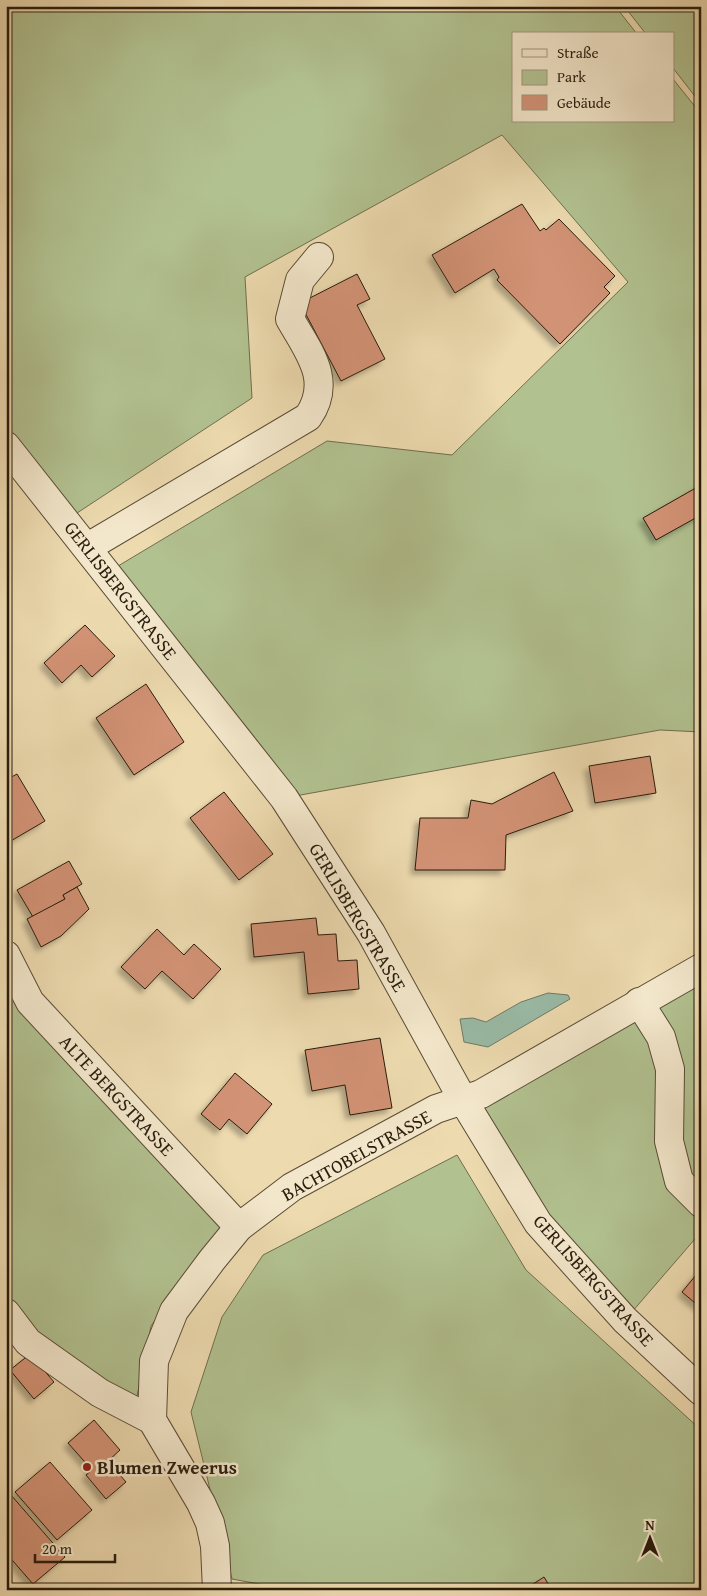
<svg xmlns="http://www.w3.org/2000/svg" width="707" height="1596" font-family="'Gentium Book Plus',serif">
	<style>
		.green { fill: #b2c190; stroke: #6e6e4e }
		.water { fill: #9abba7; stroke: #6d7b69 }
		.building { fill: #d29275; stroke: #291c0d; filter: url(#shadow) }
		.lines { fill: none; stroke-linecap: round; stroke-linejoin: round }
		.minor-casing { stroke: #5a4c36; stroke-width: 30 }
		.minor { stroke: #f3e7cb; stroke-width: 28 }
		.poi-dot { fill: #8f2418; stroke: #f3e7cb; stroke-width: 2 }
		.labels { text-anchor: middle; stroke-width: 5; stroke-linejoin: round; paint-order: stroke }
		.street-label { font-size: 19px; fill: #291c0d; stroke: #f3e7cb }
		.poi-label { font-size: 19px; font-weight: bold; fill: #291c0d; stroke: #f3e7cb; text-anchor: start }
	</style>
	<defs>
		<filter id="shadow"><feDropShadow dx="-4.5" dy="4.5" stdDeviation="2.5" flood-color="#0004"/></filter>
	</defs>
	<rect width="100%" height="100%" fill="#eddaaf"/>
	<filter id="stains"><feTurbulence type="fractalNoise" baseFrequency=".004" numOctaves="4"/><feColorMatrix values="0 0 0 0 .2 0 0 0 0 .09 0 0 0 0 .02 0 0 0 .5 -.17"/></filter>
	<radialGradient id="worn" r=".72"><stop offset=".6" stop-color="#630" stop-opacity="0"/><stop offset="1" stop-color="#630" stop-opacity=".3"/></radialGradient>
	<g class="green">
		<polygon points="6,6 615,6 637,34 513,34 513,121 673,121 673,79 701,114 701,732 660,730 284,798 108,572 327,441 452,455 628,282 502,135 245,277 252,398 74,515 6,427"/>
		<polygon points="624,6 701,6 701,104 673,68 673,34 646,34"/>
		<polygon points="6,955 239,1227 190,1270 151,1326 135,1406 33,1334 6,1301"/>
		<polygon points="701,968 701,1232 625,1320 463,1100"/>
		<polygon points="457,1155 526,1270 701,1430 701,1590 291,1590 232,1579 191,1412 222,1317 263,1255"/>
	</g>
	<polygon class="water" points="548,993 568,995 570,999 488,1047 464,1042 460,1019 473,1018 486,1022 521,1002"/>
	<g class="building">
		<polygon points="522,204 540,231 544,228 546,230 559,219 615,276 604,287 610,293 560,344 497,280 499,277 494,269 455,293 432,255"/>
		<polygon points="357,274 370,299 357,305 385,359 341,381 300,303"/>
		<polygon points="701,485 701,515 656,540 643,518"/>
		<polygon points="85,625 115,656 92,677 81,665 62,683 44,663"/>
		<polygon points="146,684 184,742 134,775 96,718"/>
		<polygon points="650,756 656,793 595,803 589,766"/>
		<polygon points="554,772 573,811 506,835 505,870 415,870 420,818 468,818 471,800 492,804"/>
		<polygon points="17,774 45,821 9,842 6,838 6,780"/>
		<polygon points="224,792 273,854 239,880 190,818"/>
		<polygon points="69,861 82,884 63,895 65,899 33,917 17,890"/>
		<polygon points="77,887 89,909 61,936 41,947 27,919 65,899 63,895"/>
		<polygon points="316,918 318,935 336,934 338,961 357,960 359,989 308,994 304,952 254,957 251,924"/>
		<polygon points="157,929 184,955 194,944 221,969 193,999 162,971 145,989 121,967"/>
		<polygon points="380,1038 392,1108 350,1115 345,1085 312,1091 305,1050"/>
		<polygon points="235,1073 272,1104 247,1134 229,1119 220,1130 201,1114"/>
		<polygon points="701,1269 701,1308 682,1292"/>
		<polygon points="30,1354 54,1382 34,1399 10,1370"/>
		<polygon points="94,1420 120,1450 108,1461 126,1482 106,1499 86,1475 92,1470 68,1443"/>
		<polygon points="50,1462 92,1510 57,1540 15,1492"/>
		<polygon points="11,1495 65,1557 33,1584 6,1553 6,1500"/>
		<polygon points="544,1577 552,1590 524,1590"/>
		<polygon points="6,1578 16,1590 6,1590"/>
	</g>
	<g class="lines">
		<g class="minor-casing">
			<g id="minor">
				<polyline points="6,446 284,798 371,933 463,1100 538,1223 625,1320 701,1391"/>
				<path d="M88,547L308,417C333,381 309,352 290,319L300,280L319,257"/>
				<polyline points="6,955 30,1002 239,1227"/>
				<polyline points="639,1002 661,1037 670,1069 669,1141 679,1181 701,1203"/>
				<polyline points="6,1313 28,1342 100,1393 152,1420"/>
				<polyline points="217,1590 215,1546 210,1523 201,1503 152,1420 154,1361 174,1311 212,1260 239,1227 292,1187 436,1109 481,1094 701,968"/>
			</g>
		</g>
		<use href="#minor" class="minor"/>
	</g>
	<circle class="poi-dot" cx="87" cy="1467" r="5"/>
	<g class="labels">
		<g class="street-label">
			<text transform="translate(121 590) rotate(52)" y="7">GERLISBERGSTRASSE</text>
			<text transform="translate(358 917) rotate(59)" y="7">GERLISBERGSTRASSE</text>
			<text transform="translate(117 1095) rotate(47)" y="7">ALTE BERGSTRASSE</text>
			<text transform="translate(356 1155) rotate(-29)" y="7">BACHTOBELSTRASSE</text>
			<text transform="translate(594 1280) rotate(48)" y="7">GERLISBERGSTRASSE</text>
		</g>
		<g class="poi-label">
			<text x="97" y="1474">Blumen Zweerus</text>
		</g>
	</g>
	<rect width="707" height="1596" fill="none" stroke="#eddaaf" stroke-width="25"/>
	<rect x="8" y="8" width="692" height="1581" fill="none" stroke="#291c0d" stroke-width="2.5"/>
	<rect x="12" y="12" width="682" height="1571" fill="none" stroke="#291c0d"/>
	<rect x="512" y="32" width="162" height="90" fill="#f3e7cb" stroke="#a2967f"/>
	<rect x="522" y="49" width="25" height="8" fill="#f3e7cb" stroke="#a2967f"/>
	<text x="557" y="58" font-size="15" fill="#291c0d">Straße</text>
	<rect x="522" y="70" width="25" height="15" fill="#b2c190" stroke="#a2967f"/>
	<text x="557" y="82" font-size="15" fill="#291c0d">Park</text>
	<rect x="522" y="95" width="25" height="15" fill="#d29275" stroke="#a2967f"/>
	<text x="557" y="108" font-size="15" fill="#291c0d">Gebäude</text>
	<g transform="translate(650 1538)" stroke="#f3e7cb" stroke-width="4" paint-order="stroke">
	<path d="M0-4L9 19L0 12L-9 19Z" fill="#291c0d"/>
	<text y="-8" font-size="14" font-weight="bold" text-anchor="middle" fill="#291c0d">N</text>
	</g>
	<path d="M35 1554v8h80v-8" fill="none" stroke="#291c0d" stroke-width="2.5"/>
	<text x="42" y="1554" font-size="15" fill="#291c0d" stroke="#f3e7cb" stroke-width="4" paint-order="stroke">20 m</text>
	<rect width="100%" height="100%" filter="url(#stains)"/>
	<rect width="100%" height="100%" fill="url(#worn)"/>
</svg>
